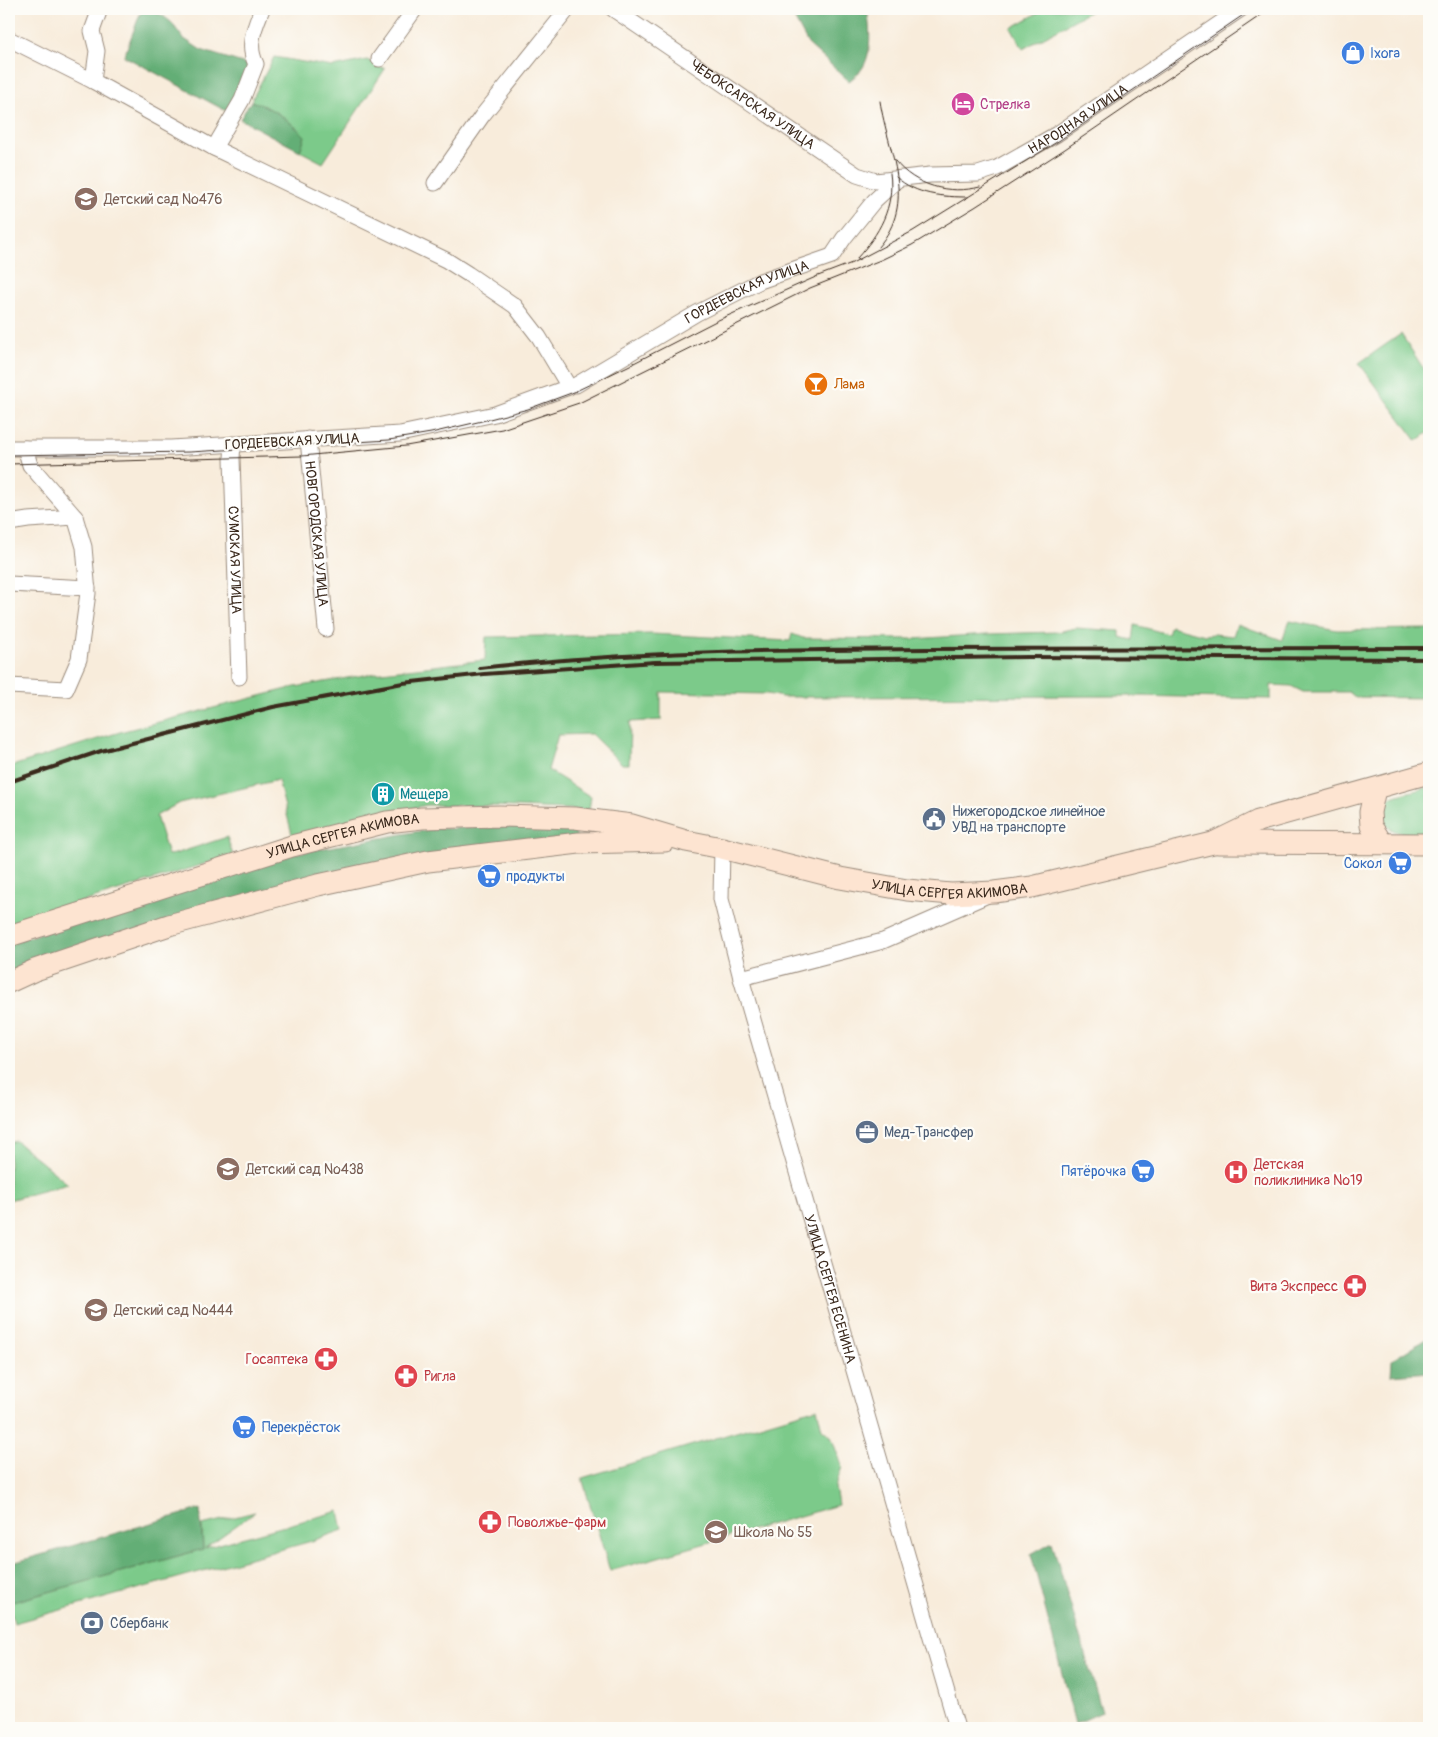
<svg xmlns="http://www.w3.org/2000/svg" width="1438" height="1737" font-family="Pangolin,sans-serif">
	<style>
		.green { fill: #7bca8a; stroke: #5b7a54 }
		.forest { fill: #64ae76; stroke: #506c4a }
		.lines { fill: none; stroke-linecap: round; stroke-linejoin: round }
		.minor-casing { stroke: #9a8b7c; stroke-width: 17 }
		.secondary-casing { stroke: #9a8b7c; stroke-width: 23 }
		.minor { stroke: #fff; stroke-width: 15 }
		.secondary { stroke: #fde4d1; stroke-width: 21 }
		.tram { stroke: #3b2a1e; stroke-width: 1 }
		.rail { stroke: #3b2a1e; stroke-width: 4 }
		.labels { text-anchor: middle; stroke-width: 4.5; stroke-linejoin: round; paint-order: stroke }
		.shop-label { font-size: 14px; fill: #366cbe; stroke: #fdfcf7; text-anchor: start }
		.street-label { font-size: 14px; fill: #3b2a1e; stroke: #fdfcf7 }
		.hotel-label { font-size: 14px; fill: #b23c85; stroke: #fdfcf7; text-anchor: start }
		.education-label { font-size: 14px; fill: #785e54; stroke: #fdfcf7; text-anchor: start }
		.food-label { font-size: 14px; fill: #c56008; stroke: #fdfcf7; text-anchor: start }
		.culture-label { font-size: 14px; fill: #0d838f; stroke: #fdfcf7; text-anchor: start }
		.service-label { font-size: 14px; fill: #4e5e75; stroke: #fdfcf7; text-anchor: start }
		.health-label { font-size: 14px; fill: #be3a42; stroke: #fdfcf7; text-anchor: start }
	</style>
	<rect width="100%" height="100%" fill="#fdfcf7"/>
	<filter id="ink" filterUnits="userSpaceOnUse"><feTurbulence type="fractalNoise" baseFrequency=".02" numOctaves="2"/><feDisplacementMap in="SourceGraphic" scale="10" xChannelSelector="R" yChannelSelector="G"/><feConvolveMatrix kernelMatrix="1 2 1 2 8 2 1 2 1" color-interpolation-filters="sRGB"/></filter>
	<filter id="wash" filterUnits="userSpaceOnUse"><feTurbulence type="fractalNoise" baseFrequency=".0096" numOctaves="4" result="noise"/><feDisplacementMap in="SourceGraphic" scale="20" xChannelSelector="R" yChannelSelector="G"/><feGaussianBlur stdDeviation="1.12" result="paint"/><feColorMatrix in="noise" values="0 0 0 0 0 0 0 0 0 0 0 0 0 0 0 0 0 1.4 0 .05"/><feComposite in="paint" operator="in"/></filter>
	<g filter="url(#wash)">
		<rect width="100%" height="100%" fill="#f8ecdb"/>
		<g class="green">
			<polygon points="1045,9 1094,9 1023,49 1011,28"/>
			<path d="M274,57L333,67L367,60L385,69L323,163L300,151L305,136C287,119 275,109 251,101Z"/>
			<polygon points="1401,334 1429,377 1429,432 1417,441 1359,363"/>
			<polygon points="1290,621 1337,630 1429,629 1429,698 1355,697 1349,692 1303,692 1291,686 1271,685 1271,699 1135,696 782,697 767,694 661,692 661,720 630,722 629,764 622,764 591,734 558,735 548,770 591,797 589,810 493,806 427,805 380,815 293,838 278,780 179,803 156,816 168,855 175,854 227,837 233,855 9,925 9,767 120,732 295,687 382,672 485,660 486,637 651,634 790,641 792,634 803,638 913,639 988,634 1057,632 1076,628 1120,631 1120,637 1133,640 1135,625 1168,634 1171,626 1205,635 1214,634 1233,636 1237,624 1282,640"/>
			<path d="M1429,787V835C1413,834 1380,837 1383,811C1384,807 1386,801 1391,798C1397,794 1420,790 1429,787Z"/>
			<polygon points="16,1141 68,1184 9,1200 9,1143"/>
			<polygon points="817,1408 822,1429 831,1436 842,1467 835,1487 838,1505 610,1571 582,1478"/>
			<polygon points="339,1511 343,1530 312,1541 14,1623 9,1603 203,1549 202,1525 255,1512 205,1548"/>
		</g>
		<g class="forest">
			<polygon points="145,9 162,15 171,22 183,38 201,50 249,65 238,96 228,112 124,56 140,14"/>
			<path d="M789,9H867C870,27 873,55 861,70C858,74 853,78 849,81L808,44Z"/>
			<path d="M251,101C275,109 287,119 305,136L300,151L240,119Z"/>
			<polygon points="576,825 576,838 449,851 9,973 9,943 297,853 431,829"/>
			<polygon points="1429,1337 1429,1372 1391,1375 1392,1360"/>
			<polygon points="200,1509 203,1549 9,1603 9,1564"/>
			<polygon points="1052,1542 1102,1712 1075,1724 1031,1554"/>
		</g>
	</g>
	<g filter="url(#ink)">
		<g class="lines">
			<g class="minor-casing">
				<g id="minor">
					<path id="s1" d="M613,9L857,175L876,181L930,175L978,174L997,168L1057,134L1241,9"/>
					<polyline points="9,39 93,81 214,148 446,260 468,274 515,306 539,337 569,387 495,414 400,434 171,448 9,448"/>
					<polyline points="379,59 415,9"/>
					<polyline points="93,81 97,51 92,31 100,9"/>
					<path d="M214,148L242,100L256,64C246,45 255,27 262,9"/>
					<polyline points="435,183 482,116 568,9"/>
					<path id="s2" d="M576,385L697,313L760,281L832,256L844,238L874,201L898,179"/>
					<path id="s3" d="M308,439L326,629"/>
					<path id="s4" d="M233,444L232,458L239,677"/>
					<polyline points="9,523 28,520 75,517"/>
					<polyline points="9,584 88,588"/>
					<polyline points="9,686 66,689 79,659 88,593 84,547 75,517 30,465 25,448"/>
					<path id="s5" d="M722,848L721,899L741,978L957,1728"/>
					<polyline points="741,978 883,941 988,895"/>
				</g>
			</g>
			<g class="secondary-casing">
				<g id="secondary">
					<polyline points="1375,789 1370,812 1371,826 1382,843"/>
					<polyline points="1218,843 1429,844"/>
					<path id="s6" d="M9,936L292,846L387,822L422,818L500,816L575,818L632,825L686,841L722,848L840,878L907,890L951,894L994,892L1032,887L1213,843L1258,821L1429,773"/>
					<polyline points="9,982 35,970 169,925 318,885 428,861 494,853 579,843 665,841"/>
				</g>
			</g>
			<use href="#minor" class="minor"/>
			<use href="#secondary" class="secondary"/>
			<g class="tram">
				<path d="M895,161C915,186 949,195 980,187"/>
				<path d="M896,177C916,195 942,197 968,197"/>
				<path d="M878,247C918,201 888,154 880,101"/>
				<path d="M857,258C879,234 895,207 890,173"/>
				<polyline points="9,455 190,452 389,440 431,433 482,421 528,409 574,392 628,366 716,321 818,276 852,263 913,231 1060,140 1252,9"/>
				<polyline points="9,464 302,456 406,446 502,429 579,403 810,288 883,259 912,245 975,207 1065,149 1270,9"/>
			</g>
			<g class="rail">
				<path d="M480,668C629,651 778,650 928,649C1095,648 1262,648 1429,648"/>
				<polyline points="9,782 101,751 273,707 403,683 484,674 655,662 1028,657 1429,659"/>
			</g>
		</g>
	</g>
	<defs>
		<g id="shop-disc" transform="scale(1.25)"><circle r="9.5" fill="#3f7fe0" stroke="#fdfcf7"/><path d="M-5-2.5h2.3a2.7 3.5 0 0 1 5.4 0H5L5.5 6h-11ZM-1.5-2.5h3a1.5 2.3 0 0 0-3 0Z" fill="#fff"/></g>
		<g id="hotel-disc" transform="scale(1.25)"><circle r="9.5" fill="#d1479c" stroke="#fdfcf7"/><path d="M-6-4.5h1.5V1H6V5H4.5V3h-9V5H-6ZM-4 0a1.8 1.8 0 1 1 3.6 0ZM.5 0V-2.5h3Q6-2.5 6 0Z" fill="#fff"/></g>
		<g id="school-disc" transform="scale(1.25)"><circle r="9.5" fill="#8d6e63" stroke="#fdfcf7"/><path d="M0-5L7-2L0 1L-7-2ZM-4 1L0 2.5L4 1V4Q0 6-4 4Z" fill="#fff"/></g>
		<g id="bar-disc" transform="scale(1.25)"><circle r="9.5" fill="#e8710a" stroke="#fdfcf7"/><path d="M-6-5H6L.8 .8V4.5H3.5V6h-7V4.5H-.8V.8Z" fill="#fff"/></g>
		<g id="building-disc" transform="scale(1.25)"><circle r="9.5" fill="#0f9aa8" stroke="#fdfcf7"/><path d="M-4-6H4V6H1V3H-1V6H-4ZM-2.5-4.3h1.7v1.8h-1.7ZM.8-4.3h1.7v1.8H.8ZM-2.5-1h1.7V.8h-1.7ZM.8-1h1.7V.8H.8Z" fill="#fff"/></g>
		<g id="civic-disc" transform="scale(1.25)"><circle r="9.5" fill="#5c6f8a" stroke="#fdfcf7"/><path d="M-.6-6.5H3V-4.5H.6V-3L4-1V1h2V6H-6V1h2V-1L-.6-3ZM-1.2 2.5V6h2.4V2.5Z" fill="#fff"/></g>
		<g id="supermarket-disc" transform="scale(1.25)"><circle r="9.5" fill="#3f7fe0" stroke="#fdfcf7"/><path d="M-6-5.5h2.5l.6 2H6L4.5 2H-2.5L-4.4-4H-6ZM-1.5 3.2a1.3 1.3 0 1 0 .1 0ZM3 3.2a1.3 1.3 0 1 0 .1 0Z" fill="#fff"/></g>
		<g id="office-disc" transform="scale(1.25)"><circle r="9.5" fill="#5c6f8a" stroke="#fdfcf7"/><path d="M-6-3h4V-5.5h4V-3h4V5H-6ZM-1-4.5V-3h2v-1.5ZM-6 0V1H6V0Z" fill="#fff"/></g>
		<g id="hospital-disc" transform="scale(1.25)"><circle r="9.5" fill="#e0444e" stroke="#fdfcf7"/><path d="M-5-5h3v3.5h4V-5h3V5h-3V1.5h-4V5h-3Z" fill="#fff"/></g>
		<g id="pharmacy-disc" transform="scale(1.25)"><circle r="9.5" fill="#e0444e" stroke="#fdfcf7"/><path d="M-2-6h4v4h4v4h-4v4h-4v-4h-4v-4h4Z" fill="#fff"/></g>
		<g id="bank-disc" transform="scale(1.25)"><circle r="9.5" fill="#5c6f8a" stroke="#fdfcf7"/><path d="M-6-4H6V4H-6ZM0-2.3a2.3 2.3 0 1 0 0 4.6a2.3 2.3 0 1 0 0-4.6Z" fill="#fff"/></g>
	</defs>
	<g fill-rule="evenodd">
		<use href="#shop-disc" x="1353" y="53"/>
		<use href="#hotel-disc" x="963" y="104"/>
		<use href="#school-disc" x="86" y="199"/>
		<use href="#bar-disc" x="816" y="384"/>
		<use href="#building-disc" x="383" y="794"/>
		<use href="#civic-disc" x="934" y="819"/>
		<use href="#supermarket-disc" x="1400" y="863"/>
		<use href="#supermarket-disc" x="489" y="876"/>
		<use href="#office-disc" x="867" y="1132"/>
		<use href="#school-disc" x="228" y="1169"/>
		<use href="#supermarket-disc" x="1143" y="1171"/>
		<use href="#hospital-disc" x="1236" y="1172"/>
		<use href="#pharmacy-disc" x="1355" y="1286"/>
		<use href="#school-disc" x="96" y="1310"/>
		<use href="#pharmacy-disc" x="326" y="1359"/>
		<use href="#pharmacy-disc" x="406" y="1376"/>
		<use href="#supermarket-disc" x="244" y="1427"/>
		<use href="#pharmacy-disc" x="490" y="1522"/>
		<use href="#school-disc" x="716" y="1532"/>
		<use href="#bank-disc" x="92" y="1623"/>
	</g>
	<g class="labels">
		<g class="shop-label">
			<text x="1370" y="58">Ixora</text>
			<text x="1382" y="868" text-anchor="end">Сокол</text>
			<text x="506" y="881">продукты</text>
			<text x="1126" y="1176" text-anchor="end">Пятёрочка</text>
			<text x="262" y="1432">Перекрёсток</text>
		</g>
		<g class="street-label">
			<text dy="5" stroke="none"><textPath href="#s1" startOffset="169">ЧЕБОКСАРСКАЯ УЛИЦА</textPath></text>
			<text dy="5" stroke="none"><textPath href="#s1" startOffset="532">НАРОДНАЯ УЛИЦА</textPath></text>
			<text dy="5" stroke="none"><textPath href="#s2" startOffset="195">ГОРДЕЕВСКАЯ УЛИЦА</textPath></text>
			<text transform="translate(292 441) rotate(-3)" y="5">ГОРДЕЕВСКАЯ УЛИЦА</text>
			<text dy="5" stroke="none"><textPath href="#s3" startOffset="95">НОВГОРОДСКАЯ УЛИЦА</textPath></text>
			<text dy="5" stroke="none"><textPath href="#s4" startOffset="116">СУМСКАЯ УЛИЦА</textPath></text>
			<text dy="5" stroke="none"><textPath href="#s6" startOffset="349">УЛИЦА СЕРГЕЯ АКИМОВА</textPath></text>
			<text dy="5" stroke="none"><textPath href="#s6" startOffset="966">УЛИЦА СЕРГЕЯ АКИМОВА</textPath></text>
			<text dy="5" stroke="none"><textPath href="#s5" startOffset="456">УЛИЦА СЕРГЕЯ ЕСЕНИНА</textPath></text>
		</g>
		<g class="hotel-label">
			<text x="980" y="109">Стрелка</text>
		</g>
		<g class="education-label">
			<text x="104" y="204">Детский сад №476</text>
			<text x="246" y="1174">Детский сад №438</text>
			<text x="114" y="1315">Детский сад №444</text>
			<text x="734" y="1537">Школа № 55</text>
		</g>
		<g class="food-label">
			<text x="834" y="389">Лама</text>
		</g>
		<g class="culture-label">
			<text x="400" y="799">Мещера</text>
		</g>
		<g class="service-label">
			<text x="952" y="816">Нижегородское линейное<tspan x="952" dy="16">УВД на транспорте</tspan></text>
			<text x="884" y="1137">Мед-Трансфер</text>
			<text x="110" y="1628">Сбербанк</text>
		</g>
		<g class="health-label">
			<text x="1254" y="1169">Детская<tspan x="1254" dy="16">поликлиника №19</tspan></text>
			<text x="1338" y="1291" text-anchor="end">Вита Экспресс</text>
			<text x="308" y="1364" text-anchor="end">Госаптека</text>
			<text x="424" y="1381">Ригла</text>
			<text x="508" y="1527">Поволжье-фарм</text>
		</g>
	</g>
	<rect width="1438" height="1737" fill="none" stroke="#fdfcf7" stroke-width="30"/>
</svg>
